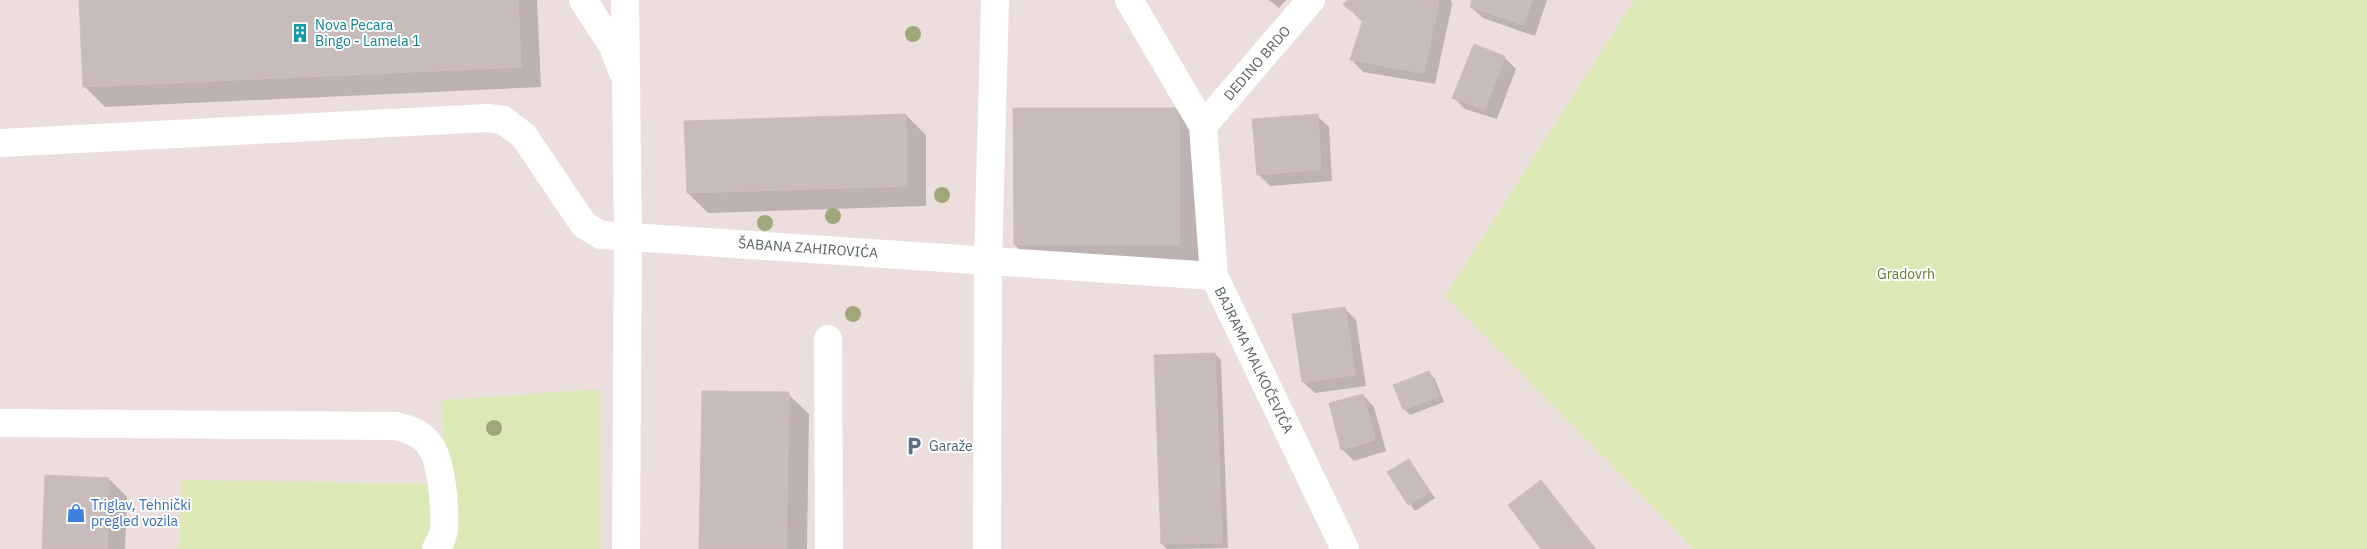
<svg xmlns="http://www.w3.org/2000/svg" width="2367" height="549" font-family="'IBM Plex Sans',sans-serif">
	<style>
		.green { fill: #dde8b7 }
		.shadow { fill: #0003 }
		.building { fill: #c7bbbc; stroke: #d2bcbe }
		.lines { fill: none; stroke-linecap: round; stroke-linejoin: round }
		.minor { stroke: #fff; stroke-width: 28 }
		.tree { fill: #a1a77a }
		.labels { text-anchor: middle; stroke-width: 4; stroke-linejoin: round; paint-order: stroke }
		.culture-label { font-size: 14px; fill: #0d838f; stroke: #fff; text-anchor: start }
		.street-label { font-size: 14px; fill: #586260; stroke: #fff }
		.park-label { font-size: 14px; fill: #637a28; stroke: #fff }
		.service-label { font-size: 14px; fill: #4e5e75; stroke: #fff; text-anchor: start }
		.shop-label { font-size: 14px; fill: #366cbe; stroke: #fff; text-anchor: start }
	</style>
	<rect width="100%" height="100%" fill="#eddede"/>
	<g class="green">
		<polygon points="1634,0 2367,0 2367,549 1694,549 1445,296"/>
		<polygon points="599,389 599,549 178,549 182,480 446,484 441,400"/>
	</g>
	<g class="shadow">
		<polygon points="80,0 537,0 541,87 105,107 85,87"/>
		<polygon points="1269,0 1286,0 1279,8"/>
		<polygon points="1348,0 1451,0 1452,5 1435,84 1363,72 1352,60 1363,22 1345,5"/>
		<polygon points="1473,0 1547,0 1535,36 1483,18 1471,7"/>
		<polygon points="1504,57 1516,69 1497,119 1465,109 1453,97"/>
		<polygon points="1178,109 1199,129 1199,265 1035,265 1015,245"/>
		<polygon points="906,115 926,135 926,206 708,213 688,193"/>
		<polygon points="1317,116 1329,127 1332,181 1270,186 1258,174"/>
		<polygon points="1345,309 1356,320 1366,386 1315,393 1303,382"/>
		<polygon points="1215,354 1221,360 1228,548 1167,549 1162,544"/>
		<polygon points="1429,373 1435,379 1444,402 1410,415 1404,409"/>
		<polygon points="788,394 809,414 807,549 701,549"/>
		<polygon points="1363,395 1374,407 1386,451 1354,461 1342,449"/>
		<polygon points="1409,460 1435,498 1415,511 1389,472"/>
		<polygon points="109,479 127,497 125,549 44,549"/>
		<polygon points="1541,482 1552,494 1596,549 1543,549"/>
	</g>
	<g class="building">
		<polygon points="79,0 518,0 521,67 83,87"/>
		<polygon points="1347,0 1439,0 1424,73 1350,60 1363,19 1343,5"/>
		<polygon points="1472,0 1532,0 1523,25 1470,7"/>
		<polygon points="1474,44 1505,56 1485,109 1452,98"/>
		<polygon points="1013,108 1179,108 1179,245 1014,245"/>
		<polygon points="906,114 906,186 687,193 684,121"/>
		<polygon points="1318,114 1321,169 1257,175 1252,119"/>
		<polygon points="1345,307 1355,375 1302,382 1292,314"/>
		<polygon points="1215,353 1222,543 1161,544 1154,355"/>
		<polygon points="1429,371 1439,396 1403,410 1393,385"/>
		<polygon points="702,391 789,392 786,549 699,549"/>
		<polygon points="1363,394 1375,440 1341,450 1329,403"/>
		<polygon points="1409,459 1430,492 1408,505 1387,472"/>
		<polygon points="45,475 109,478 107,549 42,549"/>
		<polygon points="1541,480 1593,547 1590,549 1541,549 1508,505"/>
	</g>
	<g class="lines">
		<g class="minor">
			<polyline points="583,0 613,46 622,70"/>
			<polyline points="625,0 628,236 626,549"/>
			<polyline points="1129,0 1203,126 1214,276 1345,549"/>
			<polyline points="1203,126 1311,0"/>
			<polyline points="0,143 488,118 503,120 524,136 584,225 601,235 1214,276"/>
			<polyline points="828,339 829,549"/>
			<path d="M0,423L396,426C408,429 421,433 429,444C442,460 445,507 444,527C444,535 440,542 436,549"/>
			<polyline points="987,549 988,260 995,0"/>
		</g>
	</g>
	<g class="tree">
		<circle cx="913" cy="34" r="8"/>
		<circle cx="942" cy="195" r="8"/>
		<circle cx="833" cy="216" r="8"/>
		<circle cx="765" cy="223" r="8"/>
		<circle cx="853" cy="314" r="8"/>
		<circle cx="494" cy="428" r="8"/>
	</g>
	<defs>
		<g id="building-bare" transform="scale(1.5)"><path d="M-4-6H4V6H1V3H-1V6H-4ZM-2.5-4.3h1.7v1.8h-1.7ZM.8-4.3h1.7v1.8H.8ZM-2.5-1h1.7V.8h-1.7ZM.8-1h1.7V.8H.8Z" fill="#0f9aa8" stroke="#fff" stroke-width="2.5" paint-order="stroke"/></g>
		<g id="parking-bare" transform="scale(1.5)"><path d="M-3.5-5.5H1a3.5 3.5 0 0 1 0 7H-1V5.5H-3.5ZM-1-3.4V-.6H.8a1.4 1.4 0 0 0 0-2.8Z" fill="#5c6f8a" stroke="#fff" stroke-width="2.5" paint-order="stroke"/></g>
		<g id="shop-bare" transform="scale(1.5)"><path d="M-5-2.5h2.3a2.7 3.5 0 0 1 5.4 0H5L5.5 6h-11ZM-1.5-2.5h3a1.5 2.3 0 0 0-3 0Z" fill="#3f7fe0" stroke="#fff" stroke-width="2.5" paint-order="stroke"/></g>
	</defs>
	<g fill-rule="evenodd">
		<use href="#building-bare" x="300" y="33"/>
		<use href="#parking-bare" x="914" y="446"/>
		<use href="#shop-bare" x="76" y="513"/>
	</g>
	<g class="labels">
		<g class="culture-label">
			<text x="315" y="30">Nova Pecara<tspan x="315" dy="16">Bingo - Lamela 1</tspan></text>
		</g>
		<g class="street-label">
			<text transform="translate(1257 63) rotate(-49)" y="5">DEDINO BRDO</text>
			<text transform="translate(808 248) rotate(4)" y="5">ŠABANA ZAHIROVIĆA</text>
			<text transform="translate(1254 360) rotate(64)" y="5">BAJRAMA MALKOČEVIĆA</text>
		</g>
		<g class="park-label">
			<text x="1906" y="279">Gradovrh</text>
		</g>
		<g class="service-label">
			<text x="929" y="451">Garaže</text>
		</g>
		<g class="shop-label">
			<text x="91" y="510">Triglav, Tehnički<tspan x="91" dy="16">pregled vozila</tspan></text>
		</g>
	</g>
</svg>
